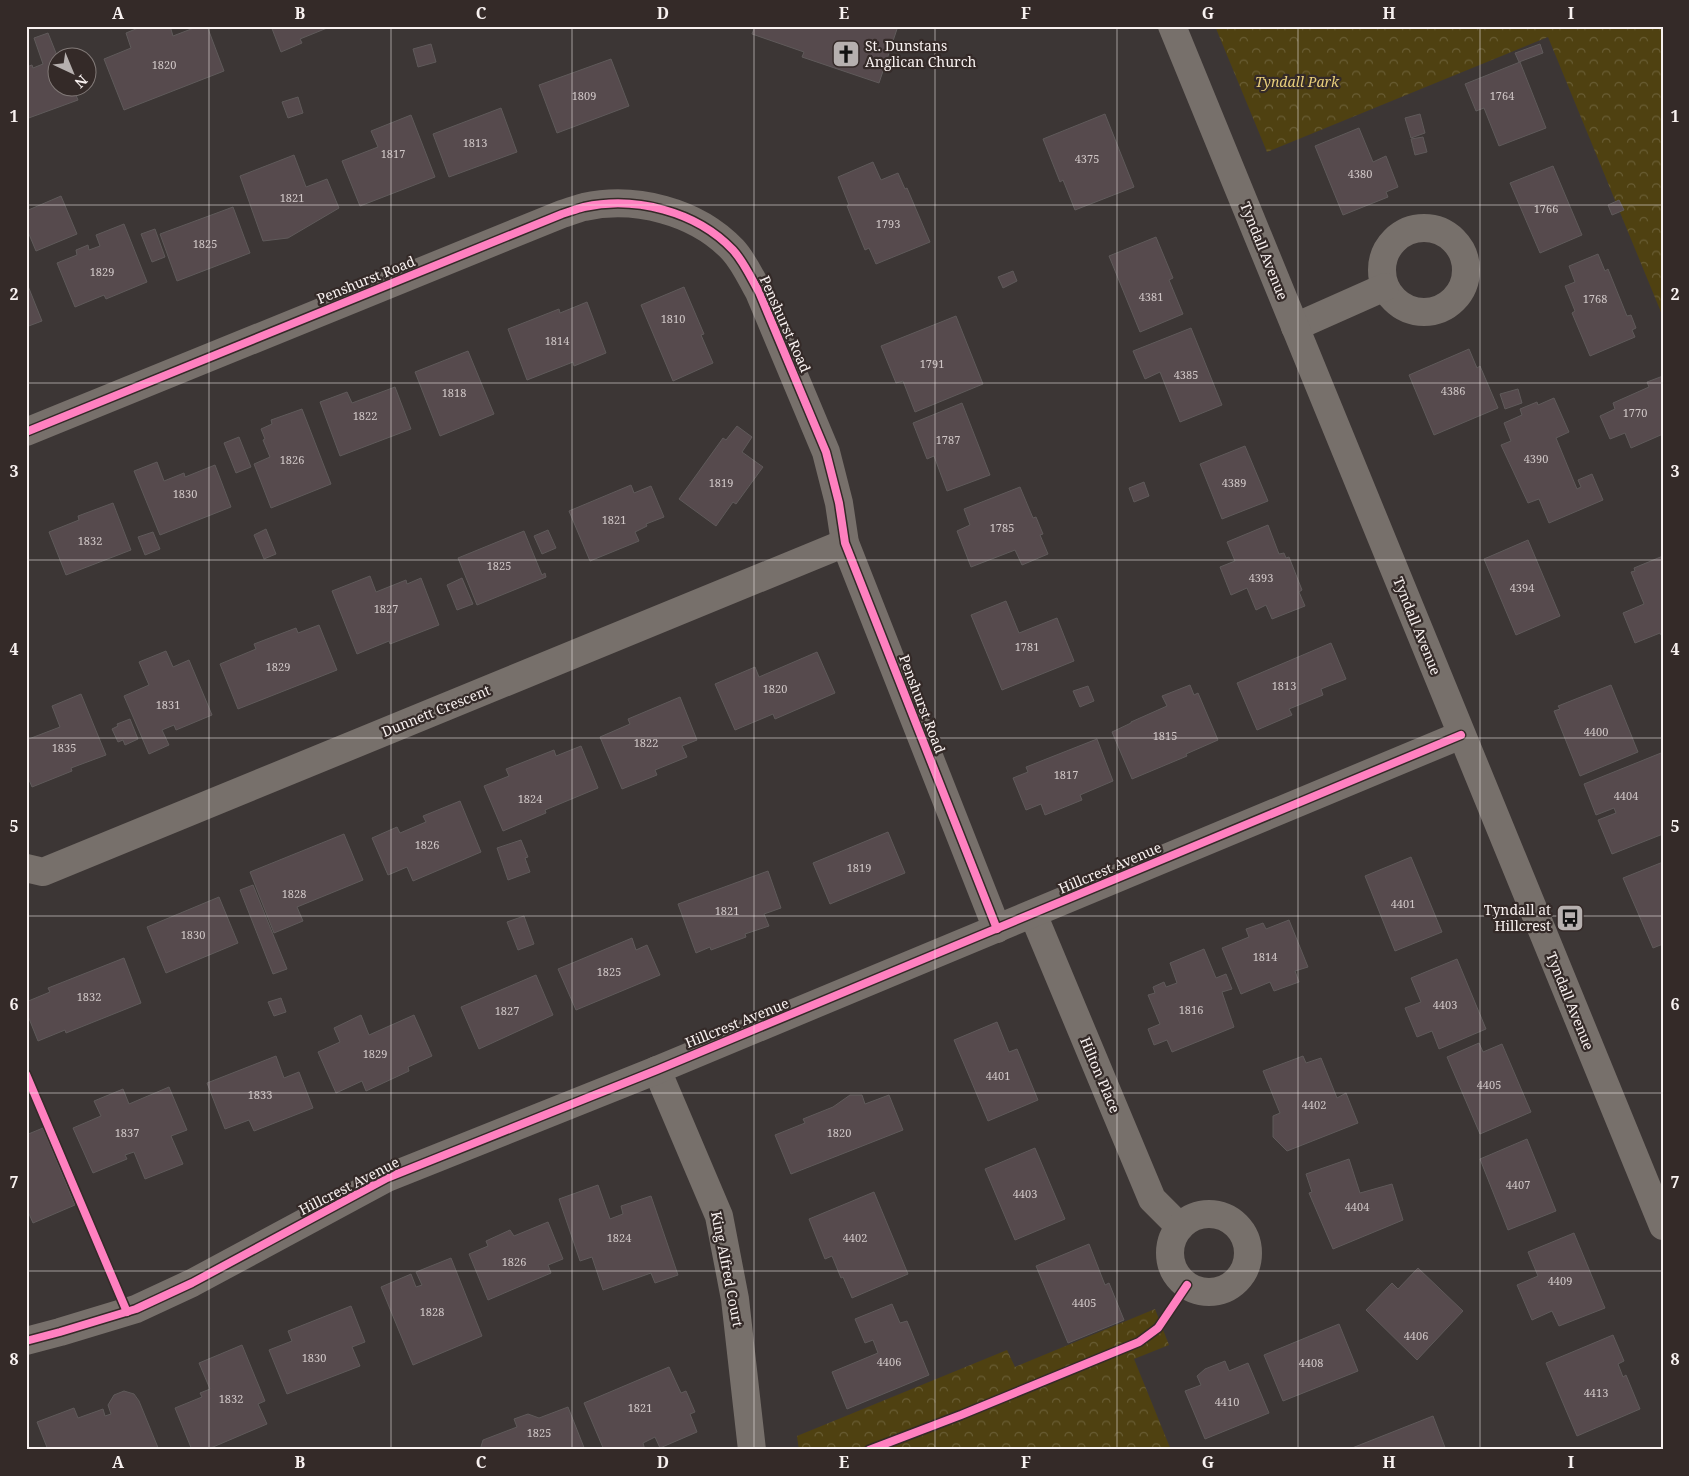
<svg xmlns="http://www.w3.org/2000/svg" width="1689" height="1476" font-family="'Noto Serif',serif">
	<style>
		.park { fill: url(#park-crowns) }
		.building { fill: #564a4d; stroke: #5f5a5a }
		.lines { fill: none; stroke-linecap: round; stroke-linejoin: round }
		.minor { stroke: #77706b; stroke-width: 28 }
		.tertiary { stroke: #77706b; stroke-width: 28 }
		.cycleway-casing { stroke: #342a28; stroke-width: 11 }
		.cycleway { stroke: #ff80c0; stroke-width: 8 }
		.grid { fill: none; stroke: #f8f1f0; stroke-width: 1; stroke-opacity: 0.55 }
		.labels { text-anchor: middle; stroke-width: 4.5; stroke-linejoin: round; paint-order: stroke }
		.number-label { font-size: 11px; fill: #d0c7c7 }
		.poi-label { font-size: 14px; fill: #f8f1f0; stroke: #342a28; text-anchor: start }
		.park-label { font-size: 14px; font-style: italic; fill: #e8ce7b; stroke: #342a28 }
		.street-label { font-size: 14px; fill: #f8f1f0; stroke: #342a28 }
		.neatline { fill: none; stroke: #f8f1f0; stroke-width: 2 }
		.grid-label { font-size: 16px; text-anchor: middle; font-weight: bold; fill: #f8f1f0 }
	</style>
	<defs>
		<pattern id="park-crowns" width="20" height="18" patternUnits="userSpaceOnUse" patternTransform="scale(1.25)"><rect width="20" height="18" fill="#4f4111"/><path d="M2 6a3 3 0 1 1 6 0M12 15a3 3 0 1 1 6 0" fill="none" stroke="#695d34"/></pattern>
	</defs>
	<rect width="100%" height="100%" fill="#3c3635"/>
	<g class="park">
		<polygon points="1215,26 1663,26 1663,317 1548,37 1267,152"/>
		<polygon points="1155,1309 1169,1345 1134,1359 1171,1450 799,1450 797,1436 1007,1350 1015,1367"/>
	</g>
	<g class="building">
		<polygon points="143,26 170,26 173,36 199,26 207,26 224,71 124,110 104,59 131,48 126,33"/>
		<polygon points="271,26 332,26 300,39 302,43 281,52"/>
		<polygon points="755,26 898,26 879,83 802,57 804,52 752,34"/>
		<polygon points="48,33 58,58 58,88 73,88 78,100 26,119 26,67 32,65 33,68 43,64 34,38"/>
		<polygon points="431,44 436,62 418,67 413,49"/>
		<polygon points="1540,44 1543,53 1519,62 1515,53"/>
		<polygon points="611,59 629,106 557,133 539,85"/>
		<polygon points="1520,62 1546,128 1499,146 1484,108 1476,111 1465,84"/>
		<polygon points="298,97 303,113 288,118 282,102"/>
		<polygon points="501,108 517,152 449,177 433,134"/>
		<polygon points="1105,114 1134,187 1075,210 1063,180 1060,182 1043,139"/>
		<polygon points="1420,114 1425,133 1411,138 1405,118"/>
		<polygon points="411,115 435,177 360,206 342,161 378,147 371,131"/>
		<polygon points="1359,128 1373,162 1386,156 1398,187 1386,192 1388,197 1343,215 1315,146"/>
		<polygon points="1423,137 1427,152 1415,155 1411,139"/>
		<polygon points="294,155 306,187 327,179 339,208 288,238 263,241 240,176"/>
		<polygon points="873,162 881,180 898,173 905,189 907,188 930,242 876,264 869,248 865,250 847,206 849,205 838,177"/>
		<polygon points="1553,166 1582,235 1540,253 1510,183"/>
		<polygon points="61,196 77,234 36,251 26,227 26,211"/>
		<polygon points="1619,200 1624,210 1612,215 1608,205"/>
		<polygon points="233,207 250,253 177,281 160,234"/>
		<polygon points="124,224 147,282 106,299 104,295 75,307 57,263 77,255 76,250 88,245 89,250 100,246 96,235"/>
		<polygon points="155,229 165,257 152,262 141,234"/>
		<polygon points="1156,237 1173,278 1169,280 1183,314 1140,332 1109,256"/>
		<polygon points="1598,254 1605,271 1608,269 1627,316 1631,315 1636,328 1632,330 1635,337 1590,356 1572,313 1575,311 1565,286 1575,282 1569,266"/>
		<polygon points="1013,271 1017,281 1003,288 998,277"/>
		<polygon points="26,281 42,321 26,327"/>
		<polygon points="684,287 704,334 701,335 713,363 673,381 641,305"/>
		<polygon points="587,302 606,353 574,366 573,362 527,380 508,329 559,309 560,313"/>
		<polygon points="956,316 983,384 915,412 903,381 896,383 881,346"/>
		<polygon points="1191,328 1222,405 1180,422 1160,372 1145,379 1133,351"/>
		<polygon points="1469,349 1477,368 1480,366 1498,408 1434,435 1409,375"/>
		<polygon points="468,351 494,414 440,436 415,372"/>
		<polygon points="1663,376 1663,434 1631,448 1625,433 1610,439 1600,416 1615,409 1613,403 1649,387 1647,382"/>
		<polygon points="395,387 411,429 340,456 320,402 347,392 352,403"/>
		<polygon points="1518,389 1522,403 1505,409 1500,394"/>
		<polygon points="1554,398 1569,432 1556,438 1577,489 1581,487 1578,480 1592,474 1603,500 1549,523 1539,499 1528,503 1501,445 1511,441 1504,423 1522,415 1520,409 1537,402 1538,405"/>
		<polygon points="962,403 990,475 947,491 934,456 927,459 913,423"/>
		<polygon points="302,409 331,484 271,508 254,464 270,457 263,440 265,439 261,429 272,424 271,420"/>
		<polygon points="737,426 752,437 742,452 763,467 736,504 733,502 716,526 679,499 723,438 726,440"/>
		<polygon points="239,437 251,467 236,473 224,443"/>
		<polygon points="1245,446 1268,501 1222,519 1200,464"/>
		<polygon points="157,462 164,481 184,473 185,477 215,465 231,507 160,535 134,471"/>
		<polygon points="1144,482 1149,496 1134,502 1129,488"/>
		<polygon points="631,485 634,493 651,486 664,517 646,524 647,526 635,532 639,541 590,561 569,511"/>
		<polygon points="1020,487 1033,518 1036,517 1043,534 1040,535 1048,554 1022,565 1015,550 971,567 957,531 970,525 964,509"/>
		<polygon points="113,503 131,550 66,575 49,532 79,520 78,516"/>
		<polygon points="1268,525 1279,554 1284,553 1286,558 1289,557 1302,590 1299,592 1305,606 1272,619 1266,605 1256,610 1247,588 1231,595 1220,567 1235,561 1227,542"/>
		<polygon points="266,529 276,554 264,559 254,535"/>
		<polygon points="548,530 556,548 542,554 534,536"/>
		<polygon points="524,531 542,575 545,573 546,577 477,605 458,558"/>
		<polygon points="153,532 160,549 145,555 138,537"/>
		<polygon points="1528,540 1560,616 1516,635 1484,559"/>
		<polygon points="1663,556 1663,635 1661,635 1660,633 1635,643 1623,613 1644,604 1631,572 1635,571 1634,568"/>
		<polygon points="370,576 376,592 406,580 407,584 421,578 439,625 390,644 389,641 357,654 332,591"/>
		<polygon points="462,578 473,604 457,610 447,585"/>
		<polygon points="1006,601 1019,633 1057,618 1074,661 1002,690 971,615"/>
		<polygon points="319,625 337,670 238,709 220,664 256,649 254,644 296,628 298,633"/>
		<polygon points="1331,643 1346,679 1321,689 1323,695 1289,709 1292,715 1257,730 1237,683"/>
		<polygon points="166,651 173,667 189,660 212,715 176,730 174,725 162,730 169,745 149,754 124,696 149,685 139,662"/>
		<polygon points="817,652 835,693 775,719 773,714 735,730 715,684 755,667 759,677"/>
		<polygon points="1190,685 1194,695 1198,693 1218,740 1186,754 1187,756 1132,779 1112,732 1131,723 1131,722 1167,706 1162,696"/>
		<polygon points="1611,685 1638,752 1580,776 1554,711 1560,709 1558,706"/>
		<polygon points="1088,686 1094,701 1080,707 1073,691"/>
		<polygon points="81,694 106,755 71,768 72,771 32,787 26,773 26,740 60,727 52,706"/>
		<polygon points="680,697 697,740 682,746 687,757 655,770 657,775 622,789 600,737 630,724 628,719"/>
		<polygon points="130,719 138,739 125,745 123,740 118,742 112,729 118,726 117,724"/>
		<polygon points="1097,739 1113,781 1080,795 1082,800 1045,815 1041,804 1026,810 1013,778 1028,772 1026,767"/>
		<polygon points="581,746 598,788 545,810 546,813 503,831 484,786 509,776 506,769 554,750 556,756"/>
		<polygon points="1661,753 1663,759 1663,834 1612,854 1598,820 1616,813 1614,808 1596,815 1584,784"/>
		<polygon points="460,801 481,852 413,881 407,867 388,875 372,838 397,827 400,833 426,822 423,816"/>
		<polygon points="888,832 905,873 830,904 813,863"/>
		<polygon points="344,834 363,880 297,907 303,921 274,933 250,872"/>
		<polygon points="521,840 528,857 525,858 530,872 508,880 497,848"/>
		<polygon points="1411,857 1442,932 1395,951 1365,876"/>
		<polygon points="1663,862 1663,944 1653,948 1623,878"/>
		<polygon points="768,871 781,908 764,914 769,926 745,934 746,937 711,950 710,947 696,953 678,904"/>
		<polygon points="253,885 287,969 273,974 240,890"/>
		<polygon points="219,897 238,943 166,973 147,927"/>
		<polygon points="524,916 534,944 518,950 507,922"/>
		<polygon points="1289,920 1308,967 1295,971 1299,982 1274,991 1270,982 1241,994 1222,948 1249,937 1246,929 1263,923 1266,929"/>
		<polygon points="632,938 636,950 647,945 660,975 576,1010 558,969"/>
		<polygon points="1204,949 1216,978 1226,974 1232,989 1222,992 1234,1027 1172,1052 1167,1040 1154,1045 1148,1029 1160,1024 1148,995 1155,993 1153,987 1164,982 1166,987 1177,983 1170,963"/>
		<polygon points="124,958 141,1003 66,1033 65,1030 38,1041 26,1011 26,1002 50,992 48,988"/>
		<polygon points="1457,959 1486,1029 1439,1049 1432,1031 1417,1037 1405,1008 1421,1002 1411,978"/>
		<polygon points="536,975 553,1015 479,1049 461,1007"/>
		<polygon points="281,998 286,1012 274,1016 268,1002"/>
		<polygon points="361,1015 369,1035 414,1015 432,1056 408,1067 409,1071 366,1091 362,1081 336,1093 318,1052 340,1042 334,1028"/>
		<polygon points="997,1022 1009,1052 1017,1049 1038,1100 988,1121 954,1040"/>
		<polygon points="1479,1043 1483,1052 1502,1044 1531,1112 1480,1134 1447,1057"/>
		<polygon points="276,1056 284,1078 299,1072 313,1108 254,1131 249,1120 225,1129 207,1083"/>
		<polygon points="1303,1056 1306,1063 1321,1058 1337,1098 1346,1093 1358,1123 1287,1151 1273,1137 1273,1116 1280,1113 1263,1071"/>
		<polygon points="169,1087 187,1130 171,1136 183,1164 145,1179 134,1152 125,1155 127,1159 93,1173 73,1128 101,1116 94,1101 123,1089 129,1104"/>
		<polygon points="850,1095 862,1095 865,1104 889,1095 903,1130 791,1174 775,1135 805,1123 803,1119 833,1107"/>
		<polygon points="43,1128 75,1205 33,1223 26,1207 26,1135"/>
		<polygon points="1527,1139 1556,1211 1508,1230 1480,1159"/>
		<polygon points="1035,1148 1065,1219 1015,1240 985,1169"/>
		<polygon points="1349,1159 1360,1193 1392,1184 1403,1220 1333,1249 1309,1193 1312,1192 1306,1174"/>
		<polygon points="598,1185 610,1219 623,1214 621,1206 651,1196 678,1275 655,1283 651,1273 603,1290 592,1257 580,1261 559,1199"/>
		<polygon points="874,1192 908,1274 852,1298 843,1277 841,1278 832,1256 825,1259 809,1219"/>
		<polygon points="548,1222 563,1259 548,1265 551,1273 488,1300 469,1254 488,1246 486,1241 510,1230 514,1236"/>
		<polygon points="1574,1233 1605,1308 1559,1326 1552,1311 1532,1320 1517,1285 1538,1276 1528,1252"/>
		<polygon points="1089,1244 1105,1285 1109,1283 1124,1320 1068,1343 1036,1266"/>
		<polygon points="451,1258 482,1336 413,1365 381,1287 411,1274 416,1287 422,1285 416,1272"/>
		<polygon points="1418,1268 1463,1311 1417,1360 1366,1310 1392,1283 1398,1289"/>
		<polygon points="892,1304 900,1323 907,1321 929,1375 847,1409 832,1372 878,1353 873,1340 865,1343 855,1319"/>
		<polygon points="351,1306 365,1342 352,1347 360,1366 287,1394 269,1350 292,1341 288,1331"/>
		<polygon points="1339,1324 1358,1371 1283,1401 1264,1355"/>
		<polygon points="1613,1335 1624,1361 1618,1364 1623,1377 1626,1375 1640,1409 1577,1436 1546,1363"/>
		<polygon points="242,1345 265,1401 258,1404 267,1424 206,1450 192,1450 175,1408 202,1397 200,1393 210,1389 199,1363"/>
		<polygon points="1225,1361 1229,1371 1248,1363 1269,1413 1205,1439 1185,1391 1201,1385 1197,1376 1205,1369"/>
		<polygon points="669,1367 681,1393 686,1391 695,1412 690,1414 697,1432 660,1448 655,1437 643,1443 645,1450 604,1450 584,1403"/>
		<polygon points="124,1391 134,1394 139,1401 159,1450 48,1450 37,1422 74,1408 78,1418 103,1409 105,1416 111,1414 108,1405 114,1395"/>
		<polygon points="568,1407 585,1450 480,1450 483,1440 517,1427 514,1419 528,1414 539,1418"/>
		<polygon points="1433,1416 1446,1450 1347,1450"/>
	</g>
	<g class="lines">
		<g class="minor">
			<circle cx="1424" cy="270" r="42"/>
			<polyline points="1295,327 1385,287"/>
			<path d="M26,432L562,214C569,212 576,209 584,207C635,196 696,211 733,250C744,262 751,278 759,292L826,452L839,503L845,543L997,929"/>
			<polyline points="26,868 43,872 845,543"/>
			<polyline points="1033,914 1152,1199 1180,1227"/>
			<polyline points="657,1070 719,1216 735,1299 752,1450"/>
			<circle cx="1209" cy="1253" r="39"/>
			<polyline points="26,1341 60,1332 136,1309 192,1283 387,1178 657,1070 1461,735"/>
		</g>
		<polyline class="tertiary" points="1172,26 1663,1226"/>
		<g class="cycleway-casing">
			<g id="cycleway">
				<path d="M26,432L562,214C569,212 576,209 584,207C635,196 696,211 733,250C744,262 751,278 759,292L826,452L839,503L845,543L997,929"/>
				<polyline points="26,1074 127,1312"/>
				<polyline points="26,1341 60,1332 136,1309 192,1283 387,1178 657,1070 1461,735"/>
				<polyline points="869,1450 961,1415 1139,1342 1158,1328 1187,1285"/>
			</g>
		</g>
		<use href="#cycleway" class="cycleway"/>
	</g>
	<path class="grid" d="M209,26V1450M391,26V1450M572,26V1450M754,26V1450M935,26V1450M1117,26V1450M1298,26V1450M1480,26V1450M26,205H1663M26,383H1663M26,560H1663M26,738H1663M26,916H1663M26,1093H1663M26,1271H1663"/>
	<defs>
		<g id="church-square" transform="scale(1.4375)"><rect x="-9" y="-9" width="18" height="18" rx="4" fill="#b6b0af" stroke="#342a28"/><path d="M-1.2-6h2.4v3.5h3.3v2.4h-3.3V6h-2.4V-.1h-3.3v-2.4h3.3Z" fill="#111"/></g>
		<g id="bus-square" transform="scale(1.4375)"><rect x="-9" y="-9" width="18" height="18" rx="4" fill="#b6b0af" stroke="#342a28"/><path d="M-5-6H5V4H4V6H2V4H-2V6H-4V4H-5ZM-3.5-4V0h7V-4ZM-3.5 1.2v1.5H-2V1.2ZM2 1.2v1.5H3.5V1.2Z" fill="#111"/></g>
	</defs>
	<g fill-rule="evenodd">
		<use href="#church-square" x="846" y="54"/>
		<use href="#bus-square" x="1570" y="918"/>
	</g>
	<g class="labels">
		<g class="number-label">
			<text x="164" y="69">1820</text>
			<text x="584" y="100">1809</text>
			<text x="1502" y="100">1764</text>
			<text x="475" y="147">1813</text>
			<text x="393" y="158">1817</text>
			<text x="1087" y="163">4375</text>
			<text x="1360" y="178">4380</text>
			<text x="292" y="202">1821</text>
			<text x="1546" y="213">1766</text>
			<text x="888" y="228">1793</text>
			<text x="205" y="248">1825</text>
			<text x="102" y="276">1829</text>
			<text x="1151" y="301">4381</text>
			<text x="1595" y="303">1768</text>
			<text x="673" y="323">1810</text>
			<text x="557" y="345">1814</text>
			<text x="932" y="368">1791</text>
			<text x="1186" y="379">4385</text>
			<text x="1453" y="395">4386</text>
			<text x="454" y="397">1818</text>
			<text x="1635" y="417">1770</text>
			<text x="365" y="420">1822</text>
			<text x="948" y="444">1787</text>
			<text x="1536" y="463">4390</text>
			<text x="292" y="464">1826</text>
			<text x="721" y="487">1819</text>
			<text x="1234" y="487">4389</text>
			<text x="185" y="498">1830</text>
			<text x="614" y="524">1821</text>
			<text x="1002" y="532">1785</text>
			<text x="90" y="545">1832</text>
			<text x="499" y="570">1825</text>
			<text x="1261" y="582">4393</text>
			<text x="1522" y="592">4394</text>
			<text x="386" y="613">1827</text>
			<text x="1027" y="651">1781</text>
			<text x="278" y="671">1829</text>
			<text x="1284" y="690">1813</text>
			<text x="775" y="693">1820</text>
			<text x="168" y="709">1831</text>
			<text x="1596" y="736">4400</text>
			<text x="1165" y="740">1815</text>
			<text x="646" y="747">1822</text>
			<text x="64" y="752">1835</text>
			<text x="1066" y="779">1817</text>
			<text x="1626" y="800">4404</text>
			<text x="530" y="803">1824</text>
			<text x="427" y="849">1826</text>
			<text x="859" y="872">1819</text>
			<text x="294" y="898">1828</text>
			<text x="1403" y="908">4401</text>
			<text x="727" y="915">1821</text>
			<text x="193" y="939">1830</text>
			<text x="1265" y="961">1814</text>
			<text x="609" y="976">1825</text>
			<text x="89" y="1001">1832</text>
			<text x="1445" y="1009">4403</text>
			<text x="1191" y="1014">1816</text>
			<text x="507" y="1015">1827</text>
			<text x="375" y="1058">1829</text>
			<text x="998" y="1080">4401</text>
			<text x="1489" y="1089">4405</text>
			<text x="260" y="1099">1833</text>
			<text x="1314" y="1109">4402</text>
			<text x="127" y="1137">1837</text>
			<text x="839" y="1137">1820</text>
			<text x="1518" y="1189">4407</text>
			<text x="1025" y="1198">4403</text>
			<text x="1357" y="1211">4404</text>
			<text x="619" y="1242">1824</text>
			<text x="855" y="1242">4402</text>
			<text x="514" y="1266">1826</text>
			<text x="1560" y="1285">4409</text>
			<text x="1084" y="1307">4405</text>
			<text x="432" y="1316">1828</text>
			<text x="1416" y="1340">4406</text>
			<text x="314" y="1362">1830</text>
			<text x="889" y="1366">4406</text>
			<text x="1311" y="1367">4408</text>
			<text x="1596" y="1397">4413</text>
			<text x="231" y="1403">1832</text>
			<text x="1227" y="1406">4410</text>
			<text x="640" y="1412">1821</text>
			<text x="539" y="1437">1825</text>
		</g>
		<g class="poi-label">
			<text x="865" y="51">St. Dunstans<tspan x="865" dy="16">Anglican Church</tspan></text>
			<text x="1551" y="915" text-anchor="end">Tyndall at<tspan x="1551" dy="16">Hillcrest</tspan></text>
		</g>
		<g class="park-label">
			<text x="1297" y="87">Tyndall Park</text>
		</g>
		<g class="street-label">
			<text transform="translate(1264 251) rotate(68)" y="5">Tyndall Avenue</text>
			<text transform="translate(366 280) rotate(-22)" y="5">Penshurst Road</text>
			<text transform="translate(785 324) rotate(66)" y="5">Penshurst Road</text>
			<text transform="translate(1417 626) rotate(68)" y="5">Tyndall Avenue</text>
			<text transform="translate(922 704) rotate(69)" y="5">Penshurst Road</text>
			<text transform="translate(436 711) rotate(-22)" y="5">Dunnett Crescent</text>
			<text transform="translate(1110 868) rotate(-23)" y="5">Hillcrest Avenue</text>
			<text transform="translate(1570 1001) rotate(68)" y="5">Tyndall Avenue</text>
			<text transform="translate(737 1023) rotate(-22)" y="5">Hillcrest Avenue</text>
			<text transform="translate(1100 1075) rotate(67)" y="5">Hilton Place</text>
			<text transform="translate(349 1186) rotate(-27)" y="5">Hillcrest Avenue</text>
			<text transform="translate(727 1269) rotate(79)" y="5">King Alfred Court</text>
		</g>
	</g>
	<rect width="1689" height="1476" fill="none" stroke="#342a28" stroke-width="55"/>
	<g transform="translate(72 72) rotate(136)"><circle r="24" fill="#342a28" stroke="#827a78"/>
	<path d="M0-4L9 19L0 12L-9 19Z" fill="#b6b0af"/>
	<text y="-8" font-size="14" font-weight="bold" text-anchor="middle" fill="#f8f1f0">N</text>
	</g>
	<rect x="28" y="28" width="1634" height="1420" class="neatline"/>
	<g class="grid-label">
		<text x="118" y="19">A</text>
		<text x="300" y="19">B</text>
		<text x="481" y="19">C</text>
		<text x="663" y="19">D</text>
		<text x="844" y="19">E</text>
		<text x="1026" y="19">F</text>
		<text x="1208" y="19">G</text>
		<text x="1389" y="19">H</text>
		<text x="1571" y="19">I</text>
		<text x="14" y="122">1</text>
		<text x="1675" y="122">1</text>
		<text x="14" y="300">2</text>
		<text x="1675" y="300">2</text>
		<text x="14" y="477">3</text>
		<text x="1675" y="477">3</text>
		<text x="14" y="655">4</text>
		<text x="1675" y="655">4</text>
		<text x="14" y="832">5</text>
		<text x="1675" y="832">5</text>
		<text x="14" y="1010">6</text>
		<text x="1675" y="1010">6</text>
		<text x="14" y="1188">7</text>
		<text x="1675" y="1188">7</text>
		<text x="14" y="1365">8</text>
		<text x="1675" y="1365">8</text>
		<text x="118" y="1468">A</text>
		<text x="300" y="1468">B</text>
		<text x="481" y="1468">C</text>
		<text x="663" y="1468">D</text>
		<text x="844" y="1468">E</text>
		<text x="1026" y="1468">F</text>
		<text x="1208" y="1468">G</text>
		<text x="1389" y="1468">H</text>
		<text x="1571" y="1468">I</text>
	</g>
</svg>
